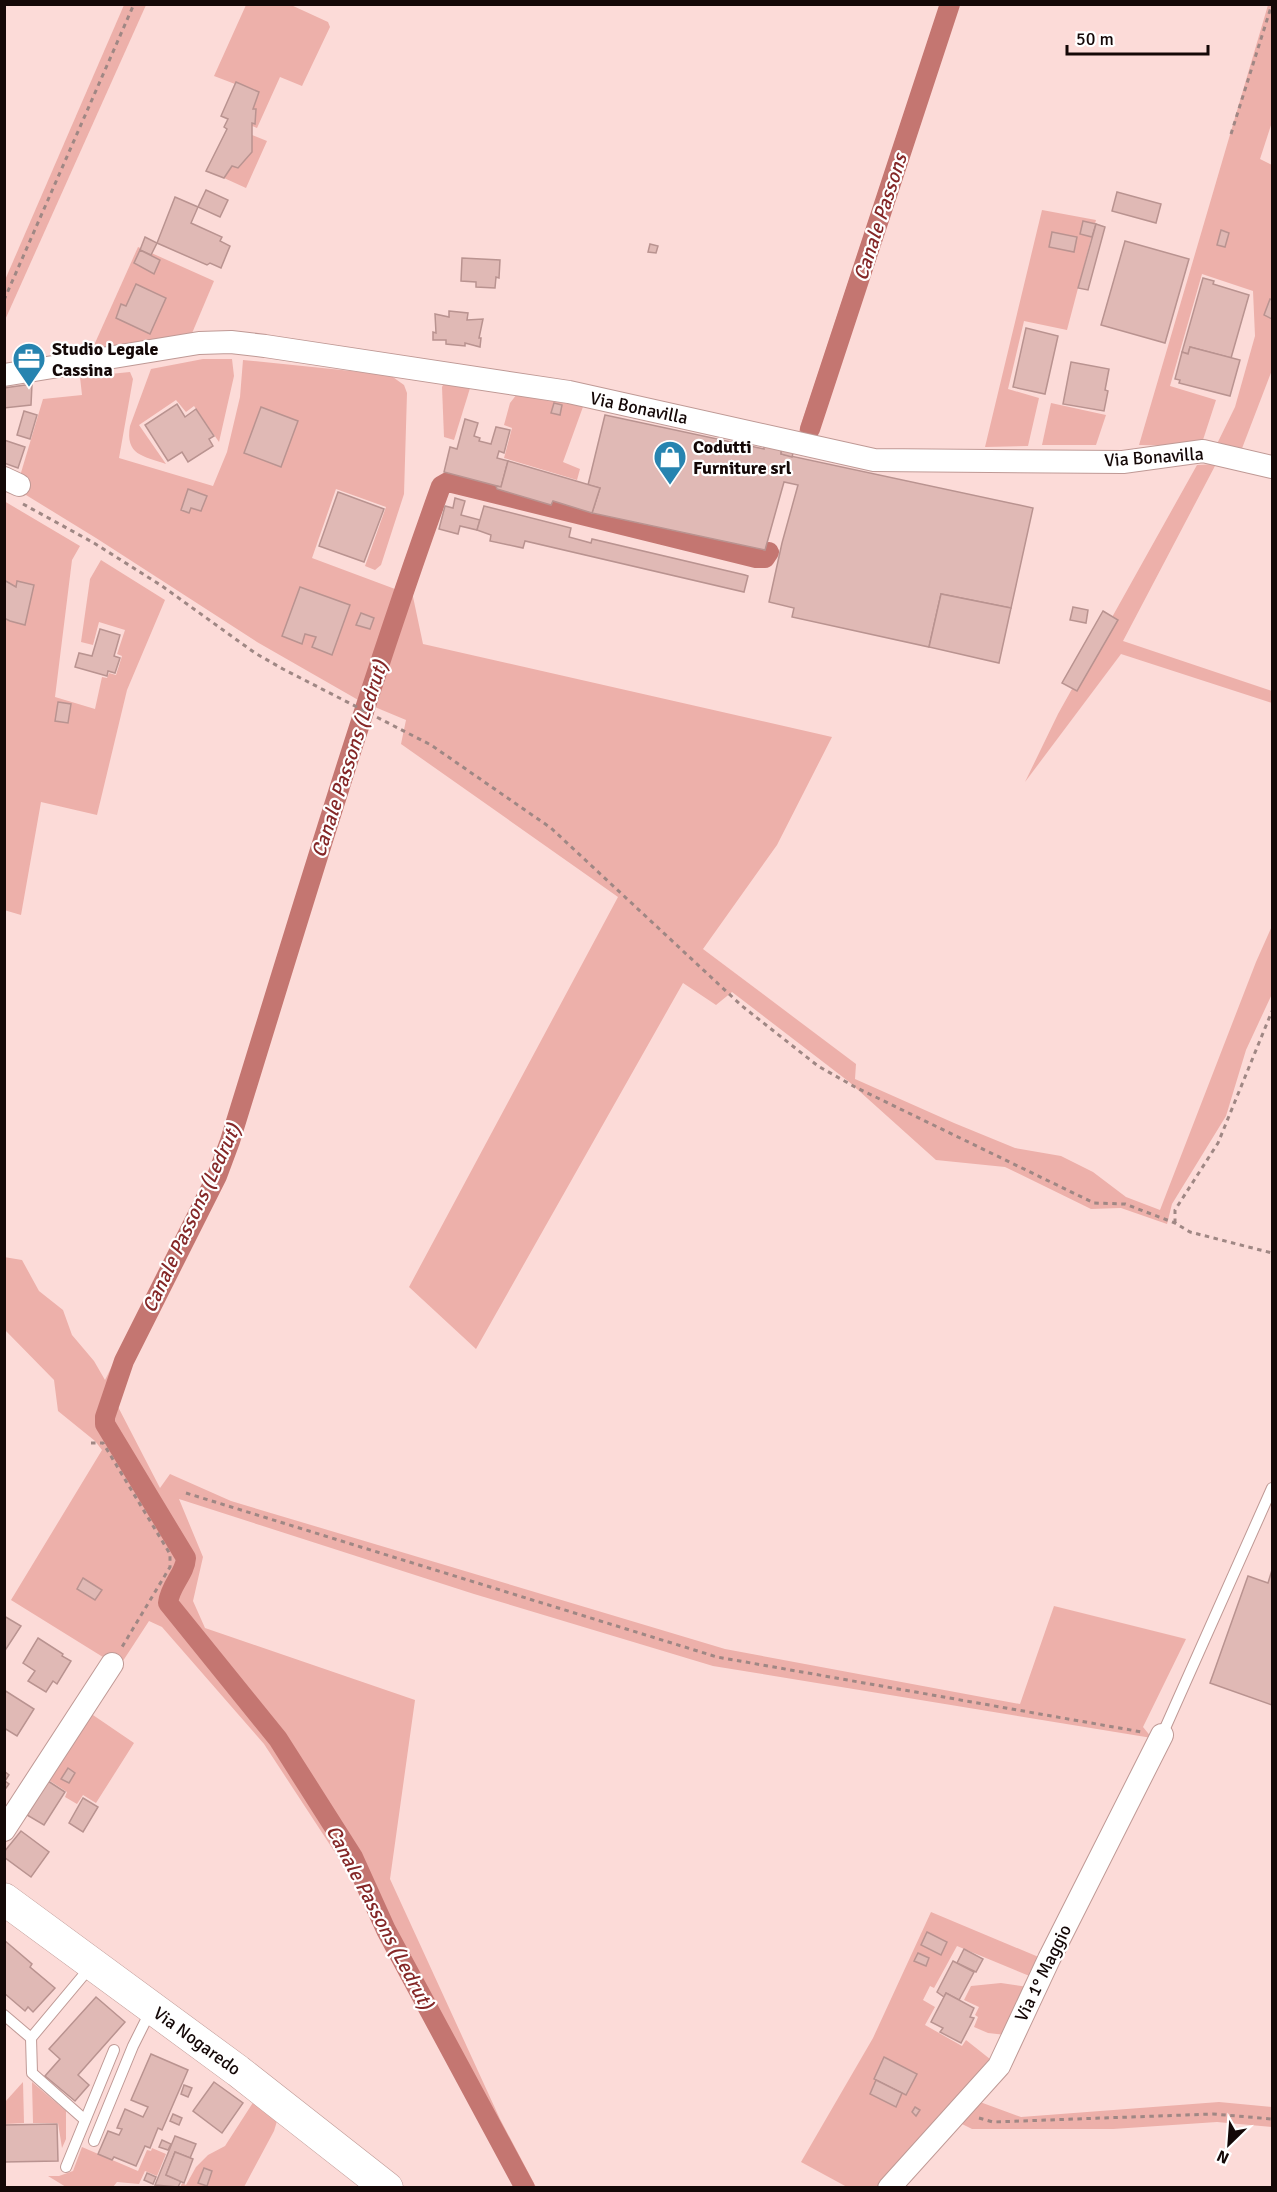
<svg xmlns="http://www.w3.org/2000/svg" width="1277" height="2192" font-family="Signika,sans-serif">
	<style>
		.green { fill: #edb0aa }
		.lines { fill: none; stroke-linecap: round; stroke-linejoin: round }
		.canal { stroke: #c47671; stroke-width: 20 }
		.building { fill: #e0b9b5; stroke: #b99390; stroke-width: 1.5 }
		.lane-casing { stroke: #bf9995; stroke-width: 12 }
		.street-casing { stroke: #bf9995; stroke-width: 24 }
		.secondary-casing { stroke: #bf9995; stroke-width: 33 }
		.path { stroke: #9f8784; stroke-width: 3; stroke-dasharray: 4.5 4.5; stroke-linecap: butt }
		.lane { stroke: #fff; stroke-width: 10 }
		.street { stroke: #fff; stroke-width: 22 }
		.secondary { stroke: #fff; stroke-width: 32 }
		.labels { text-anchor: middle; stroke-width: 4.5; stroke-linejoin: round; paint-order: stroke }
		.poi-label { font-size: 18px; font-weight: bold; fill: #140807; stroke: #fff; text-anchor: start }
		.street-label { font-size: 18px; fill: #140807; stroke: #fff }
		.water-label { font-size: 20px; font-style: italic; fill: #842727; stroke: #fff }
	</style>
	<rect width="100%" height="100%" fill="#fcdbd8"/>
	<g class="green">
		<polygon points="124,5 146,5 5,320 5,280"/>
		<polygon points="246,5 291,5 328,22 330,27 302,86 280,77 257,128 252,126 252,123 255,123 256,109 253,109 259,92 236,82 235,84 214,76"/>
		<polygon points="940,5 955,5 814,434 799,431"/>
		<polygon points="1268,5 1272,5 1272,122 1260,159 1272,165 1272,370 1241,451 1215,448 1235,407 1255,336 1253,291 1202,274 1170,386 1216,400 1201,446 1139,445"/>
		<polygon points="252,135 267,141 246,188 224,178 232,166 238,168 252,152"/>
		<polygon points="1042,210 1096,220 1067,330 1024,321 1008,389 1039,398 1028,446 985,447"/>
		<polygon points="138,247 214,281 190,338 91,352"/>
		<path d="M203,359H232L234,376L219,442L194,406L186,412L176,400L139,425L166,464C143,456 125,455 130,426L151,369Z"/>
		<polygon points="243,360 390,375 404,385 407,393 404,494 381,565 375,570 365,566 386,507 336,489 312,558 395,589 405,559 423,644 832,737 777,845 703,949 856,1064 855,1079 954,1123 1015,1148 1061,1156 1093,1172 1126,1197 1160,1210 1256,962 1272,926 1272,994 1246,1050 1226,1116 1172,1204 1167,1224 1121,1208 1091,1209 1005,1167 936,1160 848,1081 732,992 716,1005 683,983 476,1349 409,1287 618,897 401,744 406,720 370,705 237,1141 126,1368 115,1401 160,1488 170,1474 231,1501 725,1649 1020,1704 1054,1606 1186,1639 1143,1727 1152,1738 713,1666 474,1594 179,1499 203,1557 193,1601 205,1628 415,1700 390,1879 500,2119 536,2187 515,2187 364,1905 355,1883 264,1744 162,1627 149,1621 119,1667 11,1600 102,1450 95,1441 58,1411 54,1380 5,1330 4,1257 22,1260 39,1291 63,1310 72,1335 94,1361 105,1380 205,1181 224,1137 360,701 257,642 96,538 26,495 20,476 43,399 82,395 80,377 130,372 133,379 119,458 213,486 227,452 240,397"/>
		<polygon points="444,383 471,385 454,440 444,437 442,387"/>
		<polygon points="517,394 584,404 563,462 580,469 577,480 504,458 512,428 504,425 510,403"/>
		<polygon points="1051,403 1106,415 1096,445 1042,445"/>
		<polygon points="1216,464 1123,641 1272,691 1272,703 1121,654 1025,782 1058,714 1197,465"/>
		<polygon points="4,501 80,546 72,560 55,697 95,709 102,677 107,678 109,673 116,675 122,656 117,654 125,630 99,622 93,645 81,642 90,579 101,560 165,600 127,690 97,815 41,802 21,915 4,910"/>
		<polygon points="90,1713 134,1743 96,1803 83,1795 77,1804 65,1797 67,1792 47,1779"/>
		<polygon points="931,1912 1041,1958 1032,1977 957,1946 934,1988 930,1986 923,2000 935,2007 925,2025 962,2046 966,2040 990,2059 881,2187 847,2187 801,2162 873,2038"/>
		<polygon points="1001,1983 1028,1987 1006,2035 988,2033 974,2027 978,2017 975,2015 979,2007 964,2000 971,1986"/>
		<polygon points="23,2082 24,2123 5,2124 5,2102"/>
		<polygon points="32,2082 66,2111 66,2139 62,2148 58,2123 33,2123"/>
		<polygon points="254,2101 277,2121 274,2131 244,2187 180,2188 182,2183 186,2185 196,2167 208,2155 225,2146"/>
		<polygon points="980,2102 1021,2117 1219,2102 1272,2107 1272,2127 1217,2122 1113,2129 972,2129 960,2123"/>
		<polygon points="82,2147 138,2171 147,2150 151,2151 152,2148 166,2154 157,2176 145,2171 139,2184 117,2182 113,2187 66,2187 48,2176 59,2176 73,2171"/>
	</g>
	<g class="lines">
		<g class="canal">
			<polyline points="810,429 950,4"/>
			<path d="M525,2188L386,1930L353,1857L278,1739L168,1603C170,1585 185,1574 186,1558L105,1424V1417L124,1361L217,1176L230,1141C298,922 363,702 441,486L448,482L756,558H765L769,552"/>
		</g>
	</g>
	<g class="building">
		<polygon points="236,82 259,92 253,109 256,109 255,124 252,123 252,152 238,168 232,166 224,178 206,171 227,129 224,127 228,119 221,116"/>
		<polygon points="206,190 228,200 220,217 198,207"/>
		<polygon points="1117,192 1161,204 1156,223 1112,211"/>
		<polygon points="175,197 198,207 191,223 222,237 220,241 230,246 221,268 210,263 207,265 157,243"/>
		<polygon points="1083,221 1096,224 1092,237 1080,234"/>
		<polygon points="1096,224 1105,227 1088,290 1078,288"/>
		<polygon points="1221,230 1229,233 1225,247 1217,245"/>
		<polygon points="1052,232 1077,237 1074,252 1049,247"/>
		<polygon points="145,237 157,243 151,255 140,250"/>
		<polygon points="1125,241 1189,259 1165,343 1101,325"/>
		<polygon points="650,244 658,246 656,253 648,252"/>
		<polygon points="140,250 160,260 154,274 134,263"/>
		<polygon points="462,258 500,260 499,278 496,277 495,288 476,287 476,282 461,281"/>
		<polygon points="1203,278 1214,281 1213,284 1249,295 1231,358 1190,347 1188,354 1182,352"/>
		<polygon points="136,284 166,298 150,334 116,318 121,304 126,306"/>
		<polygon points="1270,299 1272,300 1272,319 1264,315"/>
		<polygon points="449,311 468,313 467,320 483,319 479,338 481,338 480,347 465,343 465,346 446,344 446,340 433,340 433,332 436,333 435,314 449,317"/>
		<polygon points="1026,328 1058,336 1045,394 1013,387"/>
		<polygon points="1190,347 1240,360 1230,396 1179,383 1180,380 1175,379 1182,352 1188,354"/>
		<polygon points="1071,362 1109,369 1105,390 1108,391 1104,411 1063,404"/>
		<polygon points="32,384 31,405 4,408 4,388"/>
		<polygon points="554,403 562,405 560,415 551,413"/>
		<polygon points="177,404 185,417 196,409 214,436 209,439 213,446 188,462 182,452 168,461 145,425"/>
		<polygon points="261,407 298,421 281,467 244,453"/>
		<polygon points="24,411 37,415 30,439 17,435"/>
		<polygon points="605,415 764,449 764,441 782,446 781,454 1033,508 1011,608 941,594 929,647 792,617 794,608 769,602 782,543 798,485 784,482 765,550 592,513 600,488 588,485"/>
		<polygon points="465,419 478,423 474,436 480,438 479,441 491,444 496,427 510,430 504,453 499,451 497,458 508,461 501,487 444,472 450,447 457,449"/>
		<polygon points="4,440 25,447 18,468 4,463"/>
		<polygon points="782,446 794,449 792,457 781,454"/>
		<polygon points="508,461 600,488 592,513 553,501 551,505 497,489 496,486 501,487"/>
		<polygon points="188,489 207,496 201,511 191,508 189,513 181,510"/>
		<polygon points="338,492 384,509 364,562 319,546"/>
		<polygon points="455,498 465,501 461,515 480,520 477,530 460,526 458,534 439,529 445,506 453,508"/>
		<polygon points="484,506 571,528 569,537 591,543 592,539 745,575 748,576 744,592 525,541 523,548 490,541 491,535 477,530"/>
		<polygon points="4,580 16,587 17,581 34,585 25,625 10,621 4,618"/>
		<polygon points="300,587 350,605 332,655 312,647 316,637 305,634 302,644 282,636"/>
		<polygon points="941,594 1011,608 999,663 929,647"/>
		<polygon points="1073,607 1088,610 1086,623 1070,620"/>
		<polygon points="1103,611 1118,620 1077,691 1062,683"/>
		<polygon points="361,613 374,618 370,629 356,625"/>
		<polygon points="100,629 120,635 114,656 120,658 115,673 108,671 107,676 75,667 79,653 92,656"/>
		<polygon points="58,702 71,704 68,723 55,721"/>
		<polygon points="1272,1570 1272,1705 1210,1683 1248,1576 1268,1583"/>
		<polygon points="83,1578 102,1590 95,1600 77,1589"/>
		<polygon points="4,1616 21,1626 4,1652"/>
		<polygon points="38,1638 63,1654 62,1656 71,1661 57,1684 53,1681 46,1692 28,1681 35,1671 23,1663"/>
		<polygon points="4,1690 34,1709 17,1736 4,1728"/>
		<polygon points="68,1768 75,1773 69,1783 61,1779"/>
		<polygon points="4,1771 9,1775 5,1781 9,1784 4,1791"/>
		<polygon points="48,1781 65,1792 44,1825 27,1815"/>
		<polygon points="83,1798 98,1807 83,1832 69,1823"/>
		<polygon points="21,1831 49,1852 31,1877 4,1857 4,1852"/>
		<polygon points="927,1932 947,1942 941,1955 921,1945"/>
		<polygon points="4,1940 32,1964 30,1967 55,1988 33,2012 28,2007 25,2011 4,1993"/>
		<polygon points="964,1949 983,1959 976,1972 957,1963"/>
		<polygon points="918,1953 929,1958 926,1966 914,1961"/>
		<polygon points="953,1961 974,1972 959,2000 946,1993 944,1997 937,1992"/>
		<polygon points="946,1993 974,2008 970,2017 974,2018 961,2043 940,2032 943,2028 931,2022"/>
		<polygon points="96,1997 125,2022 78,2075 89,2085 75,2101 45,2076 60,2059 49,2049"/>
		<polygon points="151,2054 188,2070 162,2130 158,2128 150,2148 145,2146 136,2166 114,2157 112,2160 98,2154 108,2131 119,2135 122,2129 117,2128 125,2109 143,2117 148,2107 131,2100"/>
		<polygon points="884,2057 917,2074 906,2095 874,2079"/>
		<polygon points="876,2080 902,2093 896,2107 870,2094"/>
		<polygon points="214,2082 243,2103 222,2133 193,2111"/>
		<polygon points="184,2085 192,2088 188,2097 181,2094"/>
		<polygon points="915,2107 920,2110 916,2116 912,2112"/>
		<polygon points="173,2114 182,2118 179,2125 170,2121"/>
		<polygon points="57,2124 58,2161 4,2162 4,2125"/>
		<polygon points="175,2136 196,2144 190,2158 175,2152 166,2175 181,2181 178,2187 155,2185"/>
		<polygon points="162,2140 171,2144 168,2150 159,2147"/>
		<polygon points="175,2152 193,2159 184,2183 166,2175"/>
		<polygon points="204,2168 212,2171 207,2186 198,2183"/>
		<polygon points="147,2173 156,2177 153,2184 144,2180"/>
	</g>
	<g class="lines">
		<g class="lane-casing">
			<g id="lane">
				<polyline points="1162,1735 1272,1488"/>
				<polyline points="4,2015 31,2038 92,1965"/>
				<polyline points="31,2038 32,2073 85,2120"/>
				<polyline points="94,2141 133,2046 150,2012"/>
				<polyline points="66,2167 114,2050"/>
			</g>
		</g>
		<g class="street-casing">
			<g id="street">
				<polyline points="4,375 199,343 231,342 265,346 569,392 874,460 1123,462 1203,451 1272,467"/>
				<polyline points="4,478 19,485"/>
				<polyline points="4,1830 112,1664"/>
				<polyline points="889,2188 999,2066 1049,1959 1162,1735"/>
			</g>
		</g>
		<g class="secondary-casing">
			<polyline id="secondary" points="4,1899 238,2071 387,2188"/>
		</g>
		<g class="path">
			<polyline points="1231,134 1272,4"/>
			<polyline points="4,300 134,4"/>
			<polyline points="23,504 94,543 162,586 255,653 283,669 431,745 551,828 742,1006 818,1066 855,1087 1094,1203 1125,1204 1175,1223 1190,1232 1272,1253"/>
			<polyline points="1175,1223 1175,1210 1218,1143 1272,1011"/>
			<polyline points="91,1443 103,1443 170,1554 170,1567 122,1647"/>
			<polyline points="186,1493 717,1657 1142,1732"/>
			<polyline points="979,2118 993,2122 1213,2114 1272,2119"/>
		</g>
		<use href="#lane" class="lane"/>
		<use href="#street" class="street"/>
		<use href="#secondary" class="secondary"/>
	</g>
	<defs>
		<g id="office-pin" transform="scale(1.725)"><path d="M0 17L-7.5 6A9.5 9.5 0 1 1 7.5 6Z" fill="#2784b0" stroke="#fff"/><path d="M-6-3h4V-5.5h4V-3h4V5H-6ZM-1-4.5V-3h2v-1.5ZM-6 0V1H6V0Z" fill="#fff"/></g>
		<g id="shop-pin" transform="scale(1.725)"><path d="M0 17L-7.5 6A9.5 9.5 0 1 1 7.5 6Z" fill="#2784b0" stroke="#fff"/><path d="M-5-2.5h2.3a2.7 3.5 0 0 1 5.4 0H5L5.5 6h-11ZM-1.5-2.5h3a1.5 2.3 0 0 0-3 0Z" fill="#fff"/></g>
	</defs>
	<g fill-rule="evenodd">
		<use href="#office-pin" x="29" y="359"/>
		<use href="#shop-pin" x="670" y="457"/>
	</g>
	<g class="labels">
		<g class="poi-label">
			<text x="52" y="355">Studio Legale<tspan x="52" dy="21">Cassina</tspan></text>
			<text x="693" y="453">Codutti<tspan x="693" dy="21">Furniture srl</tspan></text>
		</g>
		<g class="street-label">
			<text transform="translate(639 408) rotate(12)" y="6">Via Bonavilla</text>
			<text transform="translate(1154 457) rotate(-4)" y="6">Via Bonavilla</text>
			<text transform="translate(1043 1973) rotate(-64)" y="6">Via 1° Maggio</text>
			<text transform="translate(197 2041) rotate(36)" y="6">Via Nogaredo</text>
		</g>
		<g class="water-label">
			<text transform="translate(880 217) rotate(-72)" y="7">Canale Passons</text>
			<text transform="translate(349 759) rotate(-72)" y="7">Canale Passons (Ledrut)</text>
			<text transform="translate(191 1218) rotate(-65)" y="7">Canale Passons (Ledrut)</text>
			<text transform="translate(380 1917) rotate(62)" y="7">Canale Passons (Ledrut)</text>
		</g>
	</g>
	<rect width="1277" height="2192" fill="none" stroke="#140807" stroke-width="12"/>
	<g transform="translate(1229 2144) rotate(205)" stroke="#ffffff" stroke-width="4.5" paint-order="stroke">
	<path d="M0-4.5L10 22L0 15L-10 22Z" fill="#140807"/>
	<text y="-9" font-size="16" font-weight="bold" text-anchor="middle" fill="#140807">N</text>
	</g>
	<path d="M1067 45v9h141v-9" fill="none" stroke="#140807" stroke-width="3"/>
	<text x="1076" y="45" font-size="18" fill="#140807" stroke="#ffffff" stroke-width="4.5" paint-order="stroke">50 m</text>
</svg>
